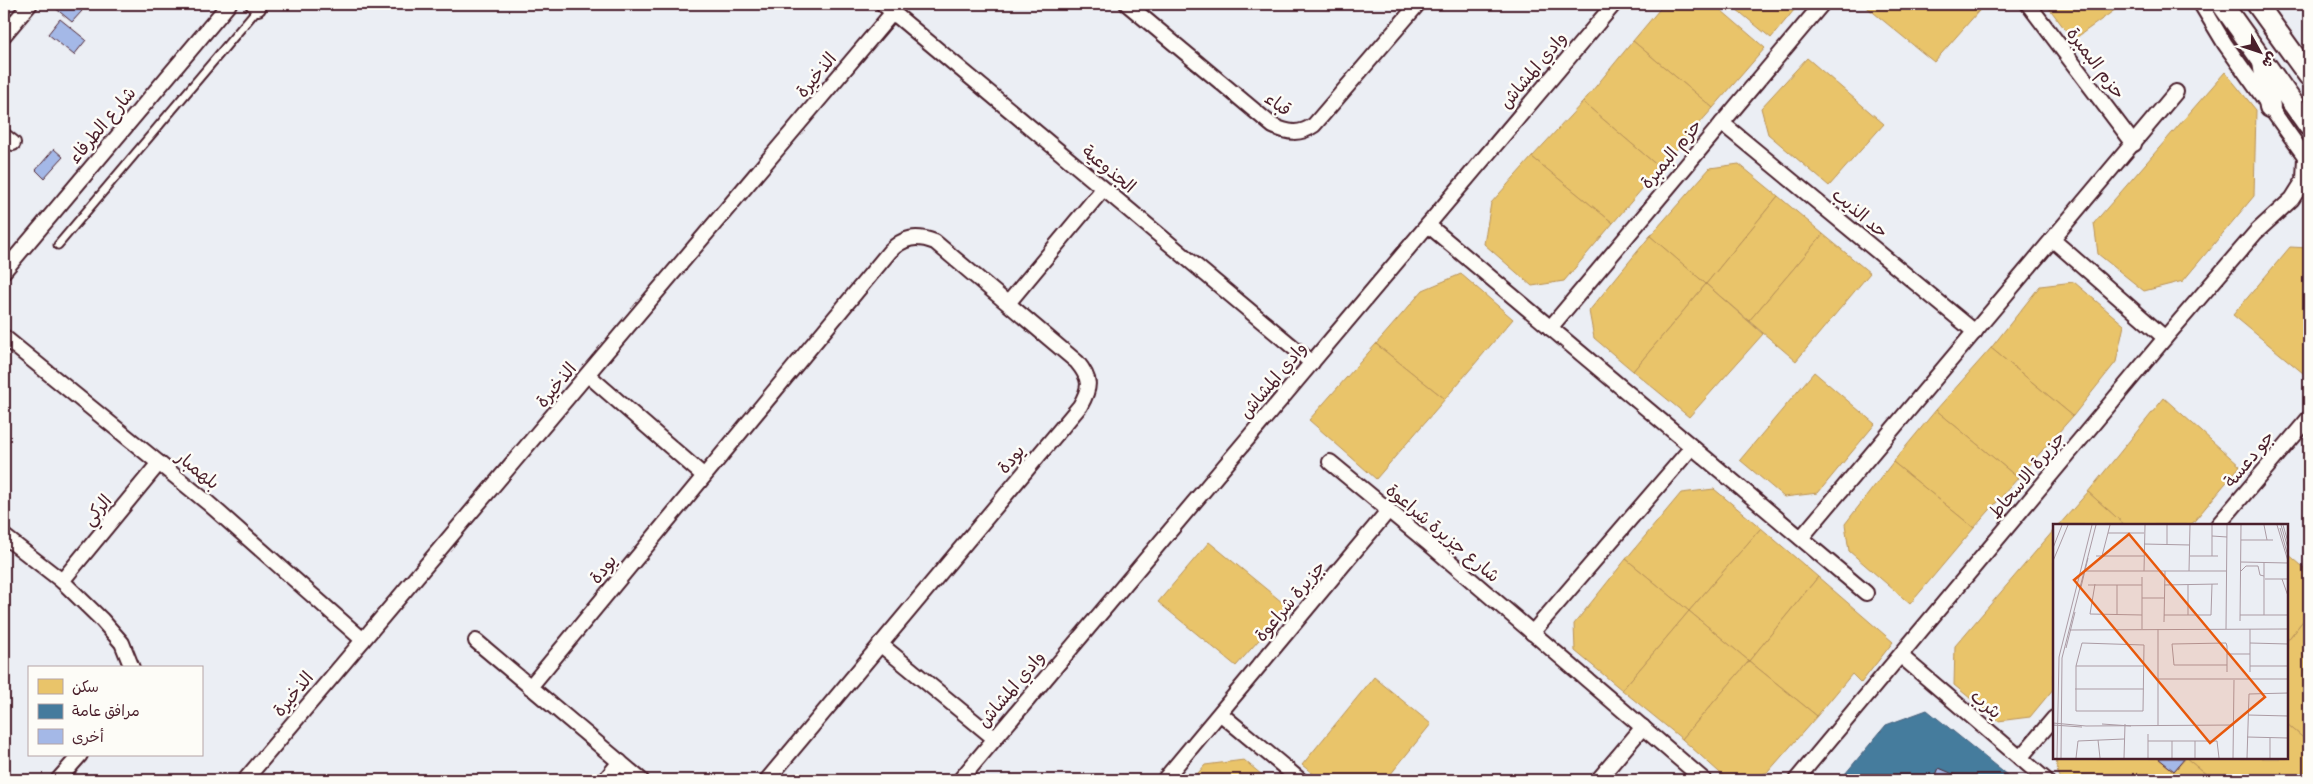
<svg xmlns="http://www.w3.org/2000/svg" width="2313" height="784" font-family="'Patrick Hand','Playpen Sans Arabic',sans-serif">
	<style>
		.homes { fill: #e9c46a; stroke: #b99257 }
		.public { fill: #457b9d; stroke: #465f7b }
		.building { fill: #a4b8e7; stroke: #4a1f2b }
		.lines { fill: none; stroke-linecap: round; stroke-linejoin: round }
		.lane-casing { stroke: #4a1f2b; stroke-width: 11 }
		.street-casing { stroke: #4a1f2b; stroke-width: 18 }
		.secondary-casing { stroke: #4a1f2b; stroke-width: 24 }
		.lane { stroke: #fdfcf7; stroke-width: 7 }
		.street { stroke: #fdfcf7; stroke-width: 14 }
		.secondary { stroke: #fdfcf7; stroke-width: 20 }
		.labels { text-anchor: middle; stroke-width: 5; stroke-linejoin: round; paint-order: stroke }
		.street-label { font-size: 18px; fill: #4a1f2b; stroke: #fdfcf7 }
		.inset-road { fill: none; stroke: #ab9ba4; stroke-width: 1 }
		.view { fill: #e8590c; fill-opacity: 0.15; stroke: #e8590c; stroke-width: 2.5 }
		.inset-edge { fill: none; stroke: #4a1f2b; stroke-width: 2.5 }
	</style>
	<rect width="100%" height="100%" fill="#ebeef4"/>
	<filter id="ink" filterUnits="userSpaceOnUse"><feTurbulence type="fractalNoise" baseFrequency=".02" numOctaves="2"/><feDisplacementMap in="SourceGraphic" scale="10" xChannelSelector="R" yChannelSelector="G"/><feConvolveMatrix kernelMatrix="1 2 1 2 8 2 1 2 1" color-interpolation-filters="sRGB"/></filter>
	<g filter="url(#ink)">
		<g class="homes">
			<polygon points="1664,4 1714,4 1765,48 1713,108 1633,41"/>
			<polygon points="1730,4 1799,4 1771,38"/>
			<polygon points="1863,4 1985,4 1934,62"/>
			<polygon points="2046,4 2123,4 2073,40"/>
			<polygon points="1633,41 1713,108 1660,168 1583,102"/>
			<polygon points="1807,58 1884,124 1829,186 1768,134 1761,108"/>
			<polygon points="2225,72 2256,110 2254,196 2183,281 2144,291 2098,254 2094,223"/>
			<polygon points="1583,102 1660,168 1613,223 1532,157"/>
			<polygon points="1532,157 1613,223 1564,281 1532,286 1484,244 1491,203"/>
			<polygon points="1739,164 1778,196 1706,284 1650,236 1710,168"/>
			<polygon points="1778,196 1823,234 1749,321 1706,284"/>
			<polygon points="1823,234 1870,273 1796,361 1749,321"/>
			<polygon points="1650,236 1706,284 1633,371 1594,338 1589,311"/>
			<polygon points="2290,247 2309,248 2309,378 2233,315"/>
			<polygon points="1461,274 1513,319 1445,399 1376,344 1423,290"/>
			<polygon points="2074,282 2124,325 2116,362 2073,416 1991,348 2040,286"/>
			<polygon points="1706,284 1763,334 1689,417 1633,371"/>
			<polygon points="1376,344 1445,399 1376,479 1309,420"/>
			<polygon points="1991,348 2073,416 2018,478 1936,410"/>
			<polygon points="1814,372 1875,424 1818,493 1784,497 1740,460"/>
			<polygon points="2164,398 2240,466 2191,525 2125,525 2088,492"/>
			<polygon points="1936,410 2018,478 1974,528 1893,462"/>
			<polygon points="1893,462 1974,528 1910,604 1849,551 1845,524"/>
			<polygon points="1714,489 1761,528 1689,611 1626,559 1681,493"/>
			<polygon points="2088,492 2125,525 2059,525"/>
			<polygon points="1761,528 1818,577 1749,661 1689,611"/>
			<polygon points="2054,530 2054,688 2030,717 1998,721 1954,685 1955,646"/>
			<polygon points="1209,542 1288,607 1236,666 1158,602"/>
			<polygon points="2287,553 2309,572 2309,613 2287,641"/>
			<polygon points="1626,559 1689,611 1622,690 1575,651 1574,624"/>
			<polygon points="1818,577 1893,642 1861,683 1852,674 1817,716 1749,661"/>
			<polygon points="1689,611 1749,661 1682,739 1622,690"/>
			<polygon points="2306,617 2309,620 2309,743 2287,724 2287,641"/>
			<polygon points="1749,661 1817,716 1768,772 1741,780 1728,780 1682,739"/>
			<polygon points="1374,677 1431,724 1386,780 1321,780 1302,765"/>
			<polygon points="2287,724 2309,743 2309,776 2306,780 2213,780 2186,758 2287,758"/>
			<polygon points="2056,758 2158,758 2174,771 2166,780 2064,780 2058,775"/>
			<polygon points="2186,758 2213,780 2166,780"/>
			<polygon points="1244,760 1268,780 1192,780 1205,765"/>
			<polygon points="1664,776 1669,780 1625,780 1627,777"/>
		</g>
		<polygon class="public" points="1927,710 2013,780 1840,780 1886,725"/>
		<g class="building">
			<polygon points="56,4 74,4 82,11 72,22 54,7"/>
			<polygon points="60,19 86,40 74,55 48,34"/>
			<polygon points="54,149 63,157 44,178 36,170"/>
			<polygon points="2158,758 2185,758 2174,771"/>
			<polygon points="1939,768 1967,780 1934,780"/>
		</g>
		<g class="lines">
			<g class="lane-casing">
				<polyline id="lane" points="58,245 260,6"/>
			</g>
			<g class="street-casing">
				<g id="street">
					<polyline points="253,4 258,8"/>
					<polyline points="883,4 1312,363"/>
					<path d="M1127,4L1273,126C1288,133 1300,135 1314,125L1418,4"/>
					<polyline points="2028,4 2134,144"/>
					<polyline points="2201,4 2225,44 2309,162"/>
					<polyline points="4,35 30,4"/>
					<polyline points="1722,123 1975,332"/>
					<polyline points="4,136 13,143"/>
					<polyline points="1428,225 1866,593"/>
					<polyline points="2053,240 2165,338"/>
					<polyline points="4,271 229,4"/>
					<polyline points="1009,302 1103,189"/>
					<polyline points="1550,328 1822,4"/>
					<polyline points="4,337 208,503 363,640"/>
					<polyline points="588,375 704,476"/>
					<polyline points="1330,462 1427,542 1704,780"/>
					<polyline points="2218,525 2309,418"/>
					<polyline points="4,536 62,581 102,620 122,643 132,668"/>
					<polyline points="1801,538 2176,92"/>
					<polyline points="62,581 159,463"/>
					<polyline points="1532,633 1692,447"/>
					<polyline points="476,641 641,780"/>
					<polyline points="880,644 994,738"/>
					<polyline points="1901,656 2046,780"/>
					<path d="M530,687L890,251C904,237 916,235 935,242L1077,362C1091,379 1091,387 1080,406L767,780"/>
					<polyline points="1221,714 1300,780"/>
					<polyline points="2020,758 2054,718"/>
					<polyline points="58,780 80,755"/>
					<polyline points="245,780 893,12"/>
					<polyline points="605,780 620,762"/>
					<polyline points="960,780 1614,4"/>
					<polyline points="1164,780 1388,511"/>
					<polyline points="1598,780 1643,727"/>
					<polyline points="1796,780 2165,338 2256,232 2292,199 2304,180 2305,157"/>
				</g>
			</g>
			<g class="secondary-casing">
				<g id="secondary">
					<polyline points="2222,4 2309,126"/>
					<polyline points="2257,4 2309,76"/>
					<polyline points="2263,62 2270,107"/>
				</g>
			</g>
			<use href="#lane" class="lane"/>
			<use href="#street" class="street"/>
			<use href="#secondary" class="secondary"/>
		</g>
	</g>
	<g class="labels">
		<g class="street-label">
			<text transform="translate(2096 63) rotate(53)" y="6">حزم البمبرة</text>
			<text transform="translate(1533 70) rotate(-50)" y="6">وادي المشاش</text>
			<text transform="translate(816 75) rotate(-50)" y="6">الذخيرة</text>
			<text transform="translate(1278 104) rotate(35)" y="6">قباء</text>
			<text transform="translate(102 125) rotate(-50)" y="6">شارع الطرفاء</text>
			<text transform="translate(1671 154) rotate(-50)" y="6">حزم البمبرة</text>
			<text transform="translate(1109 169) rotate(40)" y="6">الجذوعية</text>
			<text transform="translate(1860 213) rotate(40)" y="6">حد الذيب</text>
			<text transform="translate(1273 380) rotate(-50)" y="6">وادي المشاش</text>
			<text transform="translate(556 385) rotate(-50)" y="6">الذخيرة</text>
			<text transform="translate(1011 459) rotate(-50)" y="6">يودة</text>
			<text transform="translate(2249 459) rotate(-50)" y="6">جو دعسة</text>
			<text transform="translate(198 470) rotate(39)" y="6">بلهمبار</text>
			<text transform="translate(2027 475) rotate(-50)" y="6">جزيرة الاسحاط</text>
			<text transform="translate(97 510) rotate(-49)" y="6">الركي</text>
			<text transform="translate(1443 533) rotate(40)" y="6">شارع جزيرة شراعوة</text>
			<text transform="translate(603 569) rotate(-51)" y="6">يودة</text>
			<text transform="translate(1290 601) rotate(-50)" y="6">جزيرة شراعوة</text>
			<text transform="translate(1011 689) rotate(-50)" y="6">وادي المشاش</text>
			<text transform="translate(293 694) rotate(-50)" y="6">الذخيرة</text>
			<text transform="translate(1986 704) rotate(40)" y="6">يثرب</text>
		</g>
	</g>
	<g transform="translate(2053 524)">
		<rect width="235" height="235" fill="#ebeef4"/>
		<path class="inset-road" d="M114,1V20M211,1L214,16M224,1L235,37M228,1L235,24M230,1L235,18M227,4L235,32M55,9H91M159,12L174,13M188,16H220M91,20L137,21M0,24L9,1M43,32H91M49,32L57,1M137,32H165M159,32V1M0,37L15,1M188,38L235,39M33,47H174M91,47L92,1M136,47L137,1M188,47L193,42H205L207,51L211,52M212,55H235M229,55L235,72M42,60L37,90L89,91M35,61H89M64,61V91M111,61L165,60M135,61V91M28,63L35,34M89,74H111M111,91H158L159,60M187,91H235M211,91V38M187,97L188,1M111,98L112,47M89,105V53M173,105L174,1M197,105V148M17,106L235,105M29,119L91,121L90,187H23V142ZM197,119L235,120M13,124L22,88M174,130H197M174,141H121L119,120L173,119L174,122V148M23,142H91M197,142H235M105,155H235M22,165H91M195,191L235,192M0,199L33,202L181,201M49,200L78,202M0,201L29,203M105,202V105M95,210V234M194,213L235,214M217,214V234M45,216L47,234M95,217H164L166,234M4,234L6,133L39,1M8,234L9,134L43,1M23,234L25,217L71,215M71,234L72,200M119,234V217M142,234V217M180,234L181,156M194,234L196,170L235,169"/>
		<path class="view" d="M76,10L212,173L157,219L21,56Z"/>
		<rect width="235" height="235" class="inset-edge"/>
	</g>
	<rect width="2313" height="784" fill="none" stroke="#fdfcf7" stroke-width="20"/>
	<rect x="10" y="10" width="2293" height="764" fill="none" stroke="#4a1f2b" stroke-width="2" filter="url(#ink)"/>
	<rect x="28" y="666" width="175" height="90" fill="#fdfcf7" stroke="#b5a4a5"/>
	<rect x="38" y="679" width="25" height="15" fill="#e9c46a" stroke="#b5a4a5"/>
	<text x="72" y="692" font-size="15" fill="#4a1f2b">سكن</text>
	<rect x="38" y="704" width="25" height="15" fill="#457b9d" stroke="#b5a4a5"/>
	<text x="72" y="716" font-size="15" fill="#4a1f2b">مرافق عامة</text>
	<rect x="38" y="729" width="25" height="15" fill="#a4b8e7" stroke="#b5a4a5"/>
	<text x="72" y="742" font-size="15" fill="#4a1f2b">أخرى</text>
	<g transform="translate(2260 52) rotate(130)" stroke="#fdfcf7" stroke-width="4" paint-order="stroke">
	<path d="M0-4L9 19L0 12L-9 19Z" fill="#4a1f2b"/>
	<text y="-8" font-size="14" font-weight="bold" text-anchor="middle" fill="#4a1f2b">ش</text>
	</g>
</svg>
